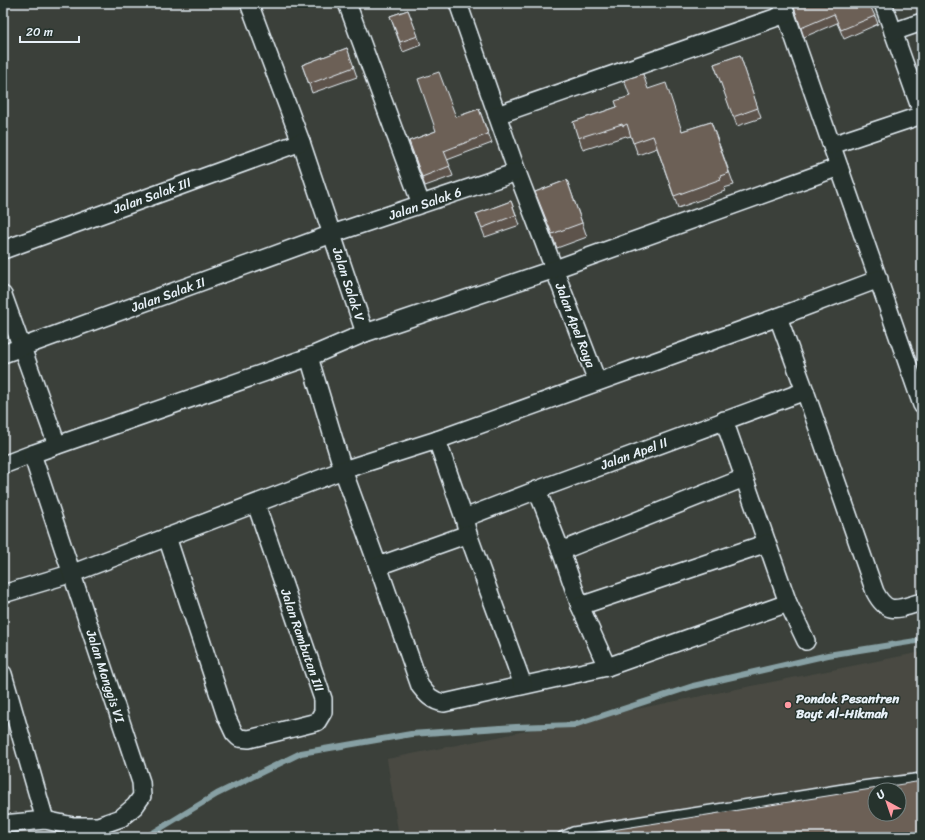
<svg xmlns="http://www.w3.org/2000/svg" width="925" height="840" font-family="Sriracha,sans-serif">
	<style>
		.built { fill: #4a4a43; fill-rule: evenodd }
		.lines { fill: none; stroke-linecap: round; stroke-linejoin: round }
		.stream { stroke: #87a0a4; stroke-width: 6 }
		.lane-casing { stroke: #e8f1f8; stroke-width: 12 }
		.street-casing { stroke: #e8f1f8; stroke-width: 20 }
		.lane { stroke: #26332d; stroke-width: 9 }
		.street { stroke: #26332d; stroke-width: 17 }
		.wall { fill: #5d534b; stroke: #e8f1f8 }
		.building { fill: #6c6057; stroke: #e8f1f8; fill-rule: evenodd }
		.poi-dot { fill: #ff9aa2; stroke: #26332d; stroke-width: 1.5 }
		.labels { text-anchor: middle; stroke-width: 3; stroke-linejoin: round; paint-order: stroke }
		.street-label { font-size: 13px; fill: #e8f1f8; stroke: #26332d }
		.poi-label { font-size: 13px; font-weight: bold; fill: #e8f1f8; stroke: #26332d; text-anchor: start }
	</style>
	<rect width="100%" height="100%" fill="#3b403a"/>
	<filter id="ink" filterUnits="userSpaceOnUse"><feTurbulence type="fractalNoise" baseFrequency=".025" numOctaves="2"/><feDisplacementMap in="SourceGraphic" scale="8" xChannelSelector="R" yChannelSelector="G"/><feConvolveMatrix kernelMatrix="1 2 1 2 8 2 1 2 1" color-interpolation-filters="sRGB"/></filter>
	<g filter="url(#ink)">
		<path class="built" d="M922,652V837H399L387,759ZM875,790H899V814H875Z"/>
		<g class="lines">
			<polyline class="stream" points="146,837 217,794 301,753 411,734 516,727 574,725 693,686 828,655 922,640"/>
			<g class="lane-casing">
				<polyline id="lane" points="562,837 573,832 862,786 922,778"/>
			</g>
			<g class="street-casing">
				<g id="street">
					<polyline points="249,3 301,142 365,333"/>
					<polyline points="347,3 421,204"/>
					<polyline points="458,3 517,172 597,381"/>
					<polyline points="782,3 922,405"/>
					<polyline points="883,3 922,113"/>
					<polyline points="893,32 922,22"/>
					<polyline points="497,115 786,14"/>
					<polyline points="832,145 922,115"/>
					<polyline points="3,250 301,142"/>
					<polyline points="3,295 57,445"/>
					<path d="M778,317L805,391L875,592C888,617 899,608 922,602"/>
					<polyline points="3,354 332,234 517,172"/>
					<path d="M309,357L343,470L378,566L420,686C427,695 432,701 444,703L607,667L788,603"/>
					<polyline points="724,420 788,603 806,641"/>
					<polyline points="437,440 464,518 468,534 523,685"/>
					<polyline points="3,465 32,454 309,357 365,333 555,269 839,167"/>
					<polyline points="537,490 561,551 580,606 607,667"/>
					<polyline points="464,518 537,490 805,391"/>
					<polyline points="167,537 226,716 234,733 239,738 249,739 317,722 323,712 323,699 256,504"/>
					<polyline points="561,551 744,478"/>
					<polyline points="378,566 468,534"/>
					<polyline points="3,594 73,573 343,470 437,440 778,317 879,279"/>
					<polyline points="580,606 767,543"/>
					<polyline points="3,674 45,820"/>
					<polyline points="3,824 45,820 73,826 98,826 121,818 135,806 142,796 141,782 32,454"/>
				</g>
			</g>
			<use href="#lane" class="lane"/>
			<use href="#street" class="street"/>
		</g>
		<g class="wall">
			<polygon points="298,3 310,3 299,7"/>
			<polygon points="794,7 875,16 878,24 844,39 837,23 804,37"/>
			<polygon points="408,10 421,45 403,52 390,16"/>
			<polygon points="347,48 357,77 312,93 302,65"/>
			<polygon points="740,55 761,118 737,126 714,64"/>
			<polygon points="648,89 682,131 711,122 734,185 724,188 725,191 678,208 657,148 638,155 631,136 627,137 626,136 583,150 573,122 617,107 630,96"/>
			<polygon points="479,109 492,143 447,160 453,176 425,186 409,141 436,131 456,117"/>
			<polygon points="567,180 587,237 557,248 535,192"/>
			<polygon points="511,201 520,225 485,237 476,214"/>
		</g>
		<g class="building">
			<polygon points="804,3 869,3 875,16 841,30 834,14 801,28 794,7"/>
			<polygon points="408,10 418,36 400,42 390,16"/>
			<polygon points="347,48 354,67 309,84 302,65"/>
			<polygon points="740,55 758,108 733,117 714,64"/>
			<polygon points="439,72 456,117 479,109 488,134 444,151 450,166 422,177 409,141 436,131 418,79"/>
			<polygon points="643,74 648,89 666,83 682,131 711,122 729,173 720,176 721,179 674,196 653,136 633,143 627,124 623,126 622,124 578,138 573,122 617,107 615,101 630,96 624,80"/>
			<polygon points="567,180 582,223 552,234 535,192"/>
			<polygon points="511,201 516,215 482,228 476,214"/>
			<path d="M922,781V837H568ZM875,790H899V814H875Z"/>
		</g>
	</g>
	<circle class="poi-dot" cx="788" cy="705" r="4"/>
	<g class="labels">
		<g class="street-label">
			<text transform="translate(152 195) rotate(-20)" y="5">Jalan Salak III</text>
			<text transform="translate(425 203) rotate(-19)" y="5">Jalan Salak 6</text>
			<text transform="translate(349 284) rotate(72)" y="5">Jalan Salak V</text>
			<text transform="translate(168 294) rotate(-20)" y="5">Jalan Salak II</text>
			<text transform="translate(576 325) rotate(69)" y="5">Jalan Apel Raya</text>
			<text transform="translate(634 453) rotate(-20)" y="5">Jalan Apel II</text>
			<text transform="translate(303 640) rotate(71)" y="5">Jalan Rambutan III</text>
			<text transform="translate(106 676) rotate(72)" y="5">Jalan Manggis VI</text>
		</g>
		<g class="poi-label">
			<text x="796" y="703">Pondok Pesantren<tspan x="796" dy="15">Bayt Al-Hikmah</tspan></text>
		</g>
	</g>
	<rect width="925" height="840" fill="none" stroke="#26332d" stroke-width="16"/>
	<rect x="8" y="8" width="909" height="824" fill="none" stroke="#e8f1f8" stroke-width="1.5" filter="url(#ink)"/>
	<g transform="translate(887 802) rotate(320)"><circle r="19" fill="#26332d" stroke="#747f7e"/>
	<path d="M0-3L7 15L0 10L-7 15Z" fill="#ff9aa2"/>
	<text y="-6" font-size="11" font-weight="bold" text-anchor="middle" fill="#e8f1f8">U</text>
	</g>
	<path d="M20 36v6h59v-6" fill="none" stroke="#e8f1f8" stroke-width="2"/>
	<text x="26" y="36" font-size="12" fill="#e8f1f8" stroke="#26332d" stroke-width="3" paint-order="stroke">20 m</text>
</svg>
